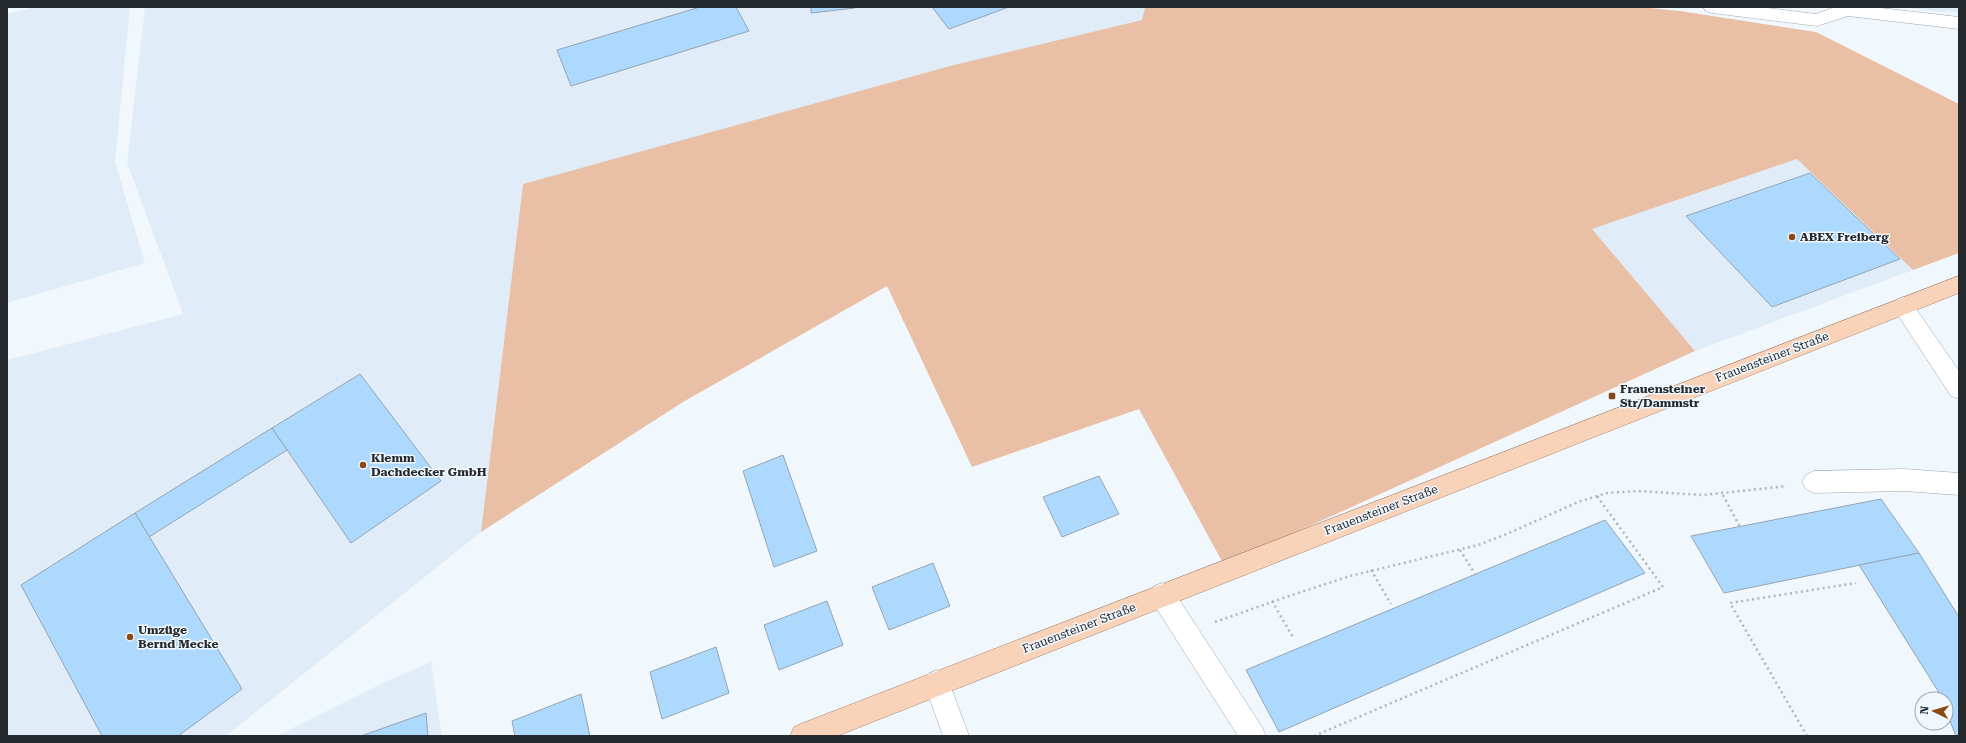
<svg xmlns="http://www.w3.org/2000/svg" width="1966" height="743" font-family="'Roboto Serif',serif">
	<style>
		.built { fill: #e0edf8 }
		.green { fill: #e9c0a5 }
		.building { fill: #aed9fe; stroke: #95a4b0 }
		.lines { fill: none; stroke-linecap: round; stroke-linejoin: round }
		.minor-casing { stroke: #99a7b4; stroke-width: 1 }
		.major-casing { stroke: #ac846a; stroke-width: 1 }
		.path { stroke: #afb5ba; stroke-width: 2.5; stroke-dasharray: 2 3.5; stroke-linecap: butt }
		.minor { fill: #fff; fill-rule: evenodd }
		.major { fill: #f8d2b9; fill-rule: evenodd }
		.poi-dot { fill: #8a4914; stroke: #f1f8fd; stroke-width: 1.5 }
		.labels { text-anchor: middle; stroke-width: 3; stroke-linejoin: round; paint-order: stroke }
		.poi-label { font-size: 12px; font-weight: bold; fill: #252a2f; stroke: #f1f8fd; text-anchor: start }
		.street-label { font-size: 12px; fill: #252a2f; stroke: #f1f8fd }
	</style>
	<rect width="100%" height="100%" fill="#f1f8fd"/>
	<g class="built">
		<polygon points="34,7 130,7 115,162 145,263 7,303 7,14"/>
		<polygon points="145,7 1145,7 1142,20 523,184 481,532 226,736 7,736 7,360 183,314 127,163"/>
		<polygon points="1900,7 1959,7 1959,12 1940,12"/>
		<polygon points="1797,159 1913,270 1695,351 1591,229"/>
		<polygon points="431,662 442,736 277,736 389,680"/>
	</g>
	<polygon class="green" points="1145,7 1640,7 1680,11 1816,32 1959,104 1959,253 1913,270 1797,159 1592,229 1695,351 1224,565 1139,409 972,467 887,286 683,402 481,532 523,184 950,66 1142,20"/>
	<g class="building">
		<polygon points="700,7 736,7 749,31 571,86 557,50"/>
		<polygon points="811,7 855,7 855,8 811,13"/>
		<polygon points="932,7 1009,7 949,29"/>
		<polygon points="1810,173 1900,259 1772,307 1686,216"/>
		<polygon points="360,374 441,481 351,543 272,428"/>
		<polygon points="272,428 287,450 149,537 135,513"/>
		<polygon points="783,455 817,551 774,567 743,471"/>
		<polygon points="1099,476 1119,514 1062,537 1043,497"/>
		<polygon points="1881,499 1919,553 1724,593 1691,536"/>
		<polygon points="135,513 242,689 178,736 102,736 21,585"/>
		<polygon points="1605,520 1645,573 1279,732 1246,670"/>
		<polygon points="1919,553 1959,617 1959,736 1956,736 1946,711 1946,699 1942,699 1938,691 1859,565"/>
		<polygon points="933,563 950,606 889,630 872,587"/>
		<polygon points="827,601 843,645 779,670 764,625"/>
		<polygon points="716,647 729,693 662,719 650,672"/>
		<polygon points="581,694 590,736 515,736 512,721"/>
		<polygon points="426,713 428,736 361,736"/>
	</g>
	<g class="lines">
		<g class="minor-casing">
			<g id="minor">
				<polygon points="1703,7 1760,7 1816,14 1835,7 1872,7 1959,17 1959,29 1848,16 1817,26 1712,13 1706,11"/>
				<polygon points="1903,297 1910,300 1959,371 1959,399 1951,396 1896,312 1892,306 1896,300"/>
				<polygon points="1904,469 1959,473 1959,495 1904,491 1814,493 1806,489 1802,482 1806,475 1814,471"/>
				<polygon points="1162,583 1171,587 1262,727 1266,736 1238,736 1153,603 1150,595 1153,587"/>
				<polygon points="937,670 946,674 969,736 943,736 924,683 928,674"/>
			</g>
		</g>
		<g class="major-casing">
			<polygon id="major" points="1959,276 1959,293 837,736 790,736 794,727 803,723"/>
		</g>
		<g class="path">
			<polyline points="1723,495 1740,527"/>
			<polyline points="1460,550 1475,574"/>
			<polyline points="1371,570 1391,604"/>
			<polyline points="1272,601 1294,639"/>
			<polyline points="1215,622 1292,595 1350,576 1478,545 1507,534 1578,502 1607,493 1638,491 1703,495 1787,486"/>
			<polyline points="1314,736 1663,587 1597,496"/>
			<polyline points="1807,736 1730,603 1856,583"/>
		</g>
		<use href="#minor" class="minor"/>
		<use href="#major" class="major"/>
	</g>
	<g class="poi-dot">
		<circle cx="1792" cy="237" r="4"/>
		<rect x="1608" y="392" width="8" height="8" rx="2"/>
		<circle cx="363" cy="465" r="4"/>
		<circle cx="130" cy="637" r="4"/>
	</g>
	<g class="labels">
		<g class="poi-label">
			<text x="1800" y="241">ABEX Freiberg</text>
			<text x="1620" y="393">Frauensteiner<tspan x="1620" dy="14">Str/Dammstr</tspan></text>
			<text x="371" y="462">Klemm<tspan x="371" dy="14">Dachdecker GmbH</tspan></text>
			<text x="138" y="634">Umzüge<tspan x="138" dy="14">Bernd Mecke</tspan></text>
		</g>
		<g class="street-label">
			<text transform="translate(1772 357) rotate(-21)" y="4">Frauensteiner Straße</text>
			<text transform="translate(1381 510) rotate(-21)" y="4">Frauensteiner Straße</text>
			<text transform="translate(1079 628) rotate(-21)" y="4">Frauensteiner Straße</text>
		</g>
	</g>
	<rect width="1966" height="743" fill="none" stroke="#252a2f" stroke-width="16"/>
	<g transform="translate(1934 711) rotate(275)"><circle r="19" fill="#f1f8fd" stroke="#9fa6ab"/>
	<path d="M0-3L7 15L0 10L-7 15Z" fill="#8a4914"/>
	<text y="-6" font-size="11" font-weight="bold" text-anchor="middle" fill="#252a2f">N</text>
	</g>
</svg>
